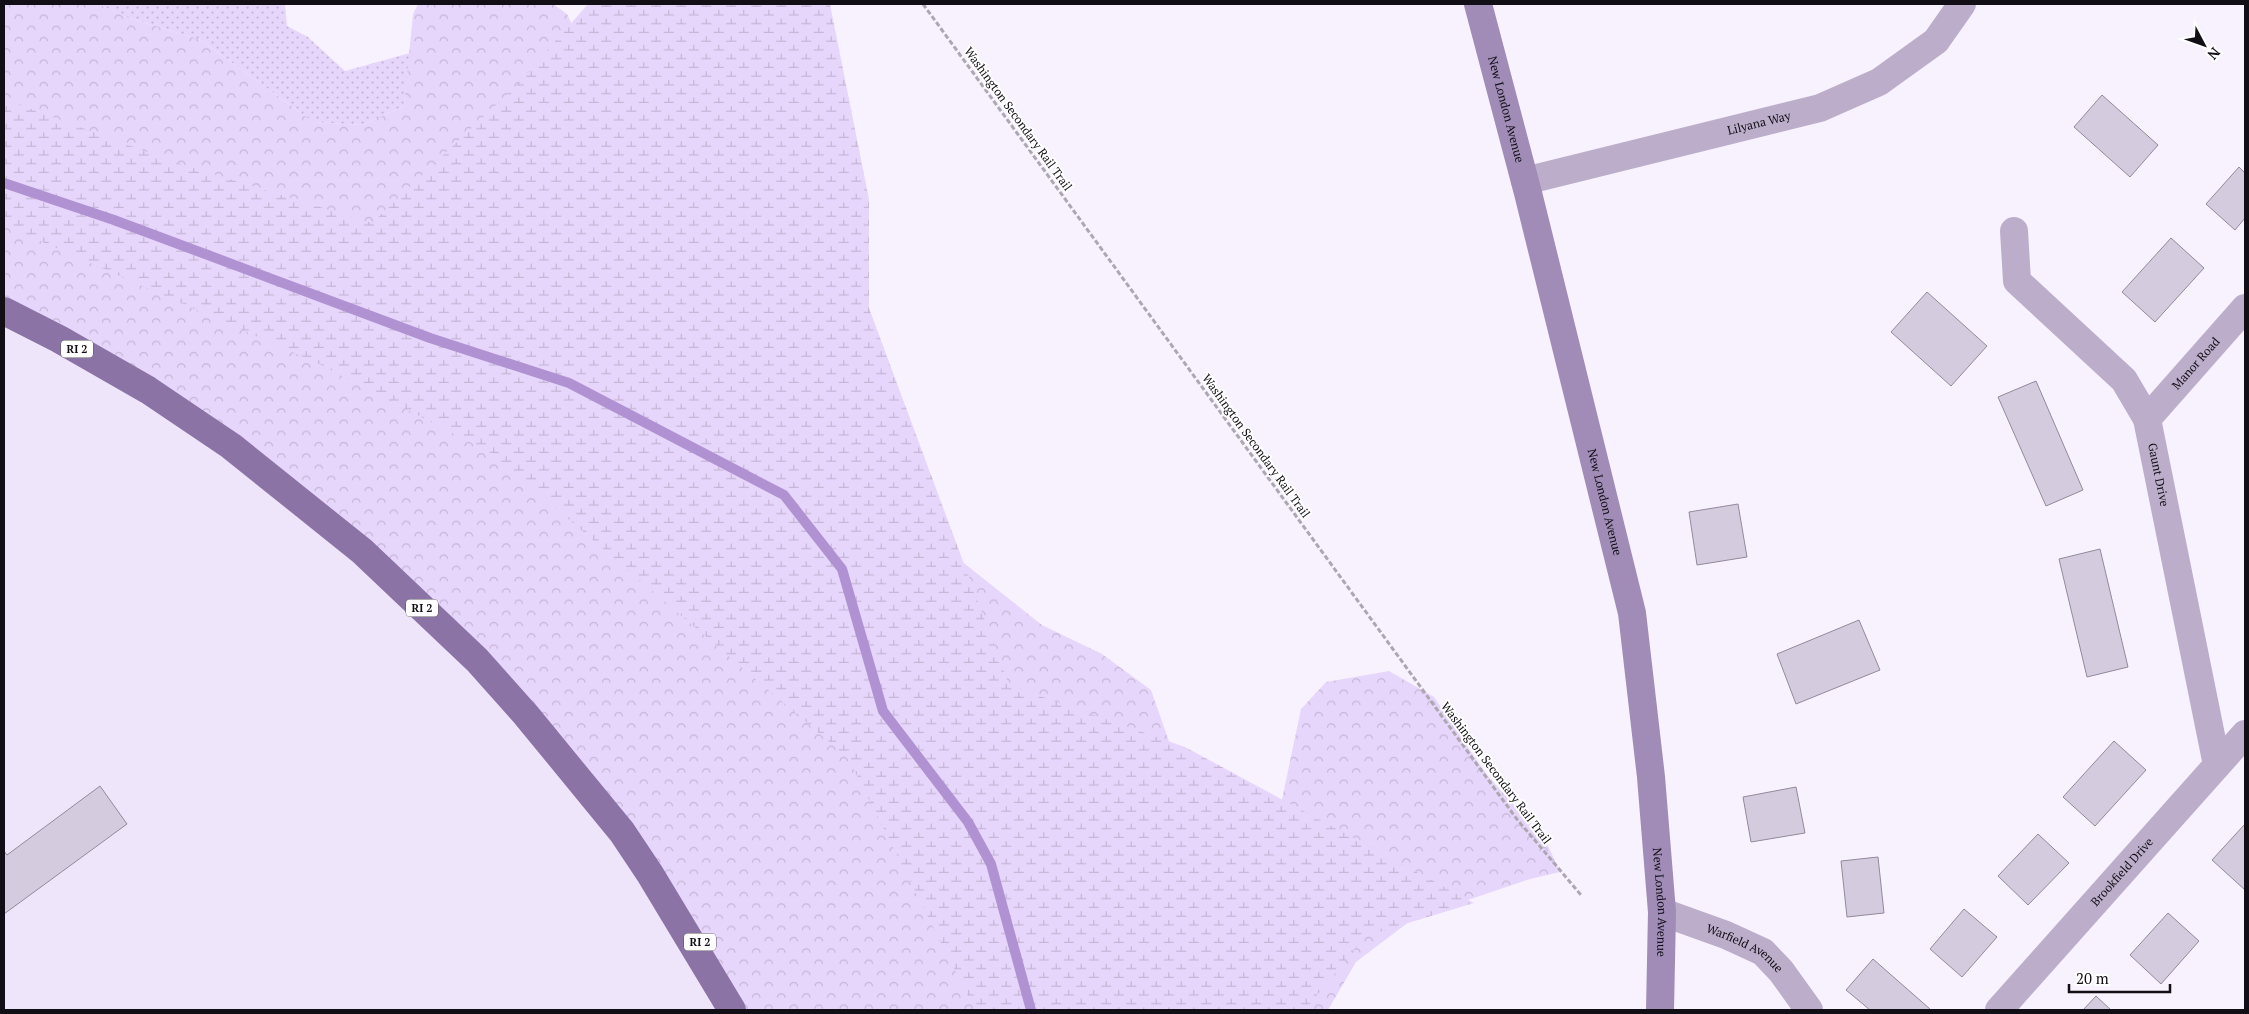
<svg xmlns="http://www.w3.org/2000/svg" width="2249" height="1014" font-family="'PT Serif',serif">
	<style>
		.built { fill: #efe5fb }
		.grass { fill: url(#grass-dots) }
		.forest { fill: url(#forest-crowns) }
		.wetland { fill: url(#wetland-marsh) }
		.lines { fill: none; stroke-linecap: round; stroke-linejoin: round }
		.stream { stroke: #b091d1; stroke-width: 10 }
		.building { fill: #d4cbdf; stroke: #928a9c }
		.path { stroke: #aca7b1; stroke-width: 3; stroke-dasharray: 5 2.5; stroke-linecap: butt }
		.street { stroke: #bcaecb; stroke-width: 28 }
		.secondary { stroke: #a08cb6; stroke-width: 28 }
		.primary { stroke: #8c73a6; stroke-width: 28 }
		.labels { text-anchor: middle; stroke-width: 4; stroke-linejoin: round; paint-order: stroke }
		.shield { fill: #fff; stroke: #58565b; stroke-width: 1 }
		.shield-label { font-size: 11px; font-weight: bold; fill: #110e15 }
		.street-label { font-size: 12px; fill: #110e15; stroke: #fff }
	</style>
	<defs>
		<pattern id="grass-dots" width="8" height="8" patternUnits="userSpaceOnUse" patternTransform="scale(1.25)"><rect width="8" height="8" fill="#e7d6fb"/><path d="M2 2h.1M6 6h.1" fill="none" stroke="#c5b6d6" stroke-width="1.8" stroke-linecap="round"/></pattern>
		<pattern id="forest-crowns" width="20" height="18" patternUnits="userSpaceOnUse" patternTransform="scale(1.25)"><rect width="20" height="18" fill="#e7d6fb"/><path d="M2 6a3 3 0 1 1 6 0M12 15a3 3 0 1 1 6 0" fill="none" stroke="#c5b6d6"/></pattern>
		<pattern id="wetland-marsh" width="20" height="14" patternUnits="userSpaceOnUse" patternTransform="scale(1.25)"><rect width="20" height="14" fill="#e7d6fb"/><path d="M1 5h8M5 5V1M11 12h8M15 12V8" fill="none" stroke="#c5b6d6"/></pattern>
	</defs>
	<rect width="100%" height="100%" fill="#f8f2fe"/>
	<polygon class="built" points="4,310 244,461 495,679 622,832 733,1010 4,1010"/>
	<polygon class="grass" points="98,4 285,4 287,26 308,37 345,71 410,53 404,106 362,125 313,122 201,40 126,17"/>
	<polygon class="forest" points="4,4 98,4 126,17 201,40 313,122 362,125 404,106 413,14 418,4 553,4 567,14 590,62 897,510 1042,625 1102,654 1151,690 1171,747 1281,804 1301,709 1326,682 1389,671 1434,697 1486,774 1545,839 1560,872 1530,879 1471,899 1422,912 1356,962 1328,1010 744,1010 495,679 297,500 4,310"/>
	<polygon class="wetland" points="588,4 830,4 869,199 869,308 1009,685 1185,747 1474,903 1365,936 1305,1010 975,1010 848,758 491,453 317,363 4,225 4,99 177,163 372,223 518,84"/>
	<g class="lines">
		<polyline class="stream" points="4,183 114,220 430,338 569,383 784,495 842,569 883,711 968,822 991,864 1031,1010"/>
	</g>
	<g class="building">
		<polygon points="2102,95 2158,145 2130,177 2074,127"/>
		<polygon points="2239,167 2245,173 2245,218 2235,230 2206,204"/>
		<polygon points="2171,238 2204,268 2155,322 2122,292"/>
		<polygon points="1927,292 1987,346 1951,386 1891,332"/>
		<polygon points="2036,381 2083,490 2046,506 1998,397"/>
		<polygon points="1738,504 1747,557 1697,565 1689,512"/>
		<polygon points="2100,549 2128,667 2087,677 2059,559"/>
		<polygon points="1859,620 1880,670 1796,704 1777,654"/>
		<polygon points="2114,741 2146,770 2095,826 2063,797"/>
		<polygon points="100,786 127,824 4,914 4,851 7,855"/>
		<polygon points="1796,787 1805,833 1751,842 1743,797"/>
		<polygon points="2245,824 2245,890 2212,860"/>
		<polygon points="2038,834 2069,863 2028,905 1998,876"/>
		<polygon points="1878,857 1884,913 1847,917 1841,861"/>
		<polygon points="1964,909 1997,937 1962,977 1930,949"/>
		<polygon points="2168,913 2199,941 2161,984 2130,955"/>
		<polygon points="1873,959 1930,1009 1929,1010 1870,1010 1846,990"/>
		<polygon points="2096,996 2111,1010 2083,1010"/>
	</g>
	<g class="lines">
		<polyline class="path" points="923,4 1516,818 1581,895"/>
		<g class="street">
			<path id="s1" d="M1525,181L1820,108L1879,82L1936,41L1962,4"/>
			<path id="s2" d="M2014,231L2017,281L2124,380L2147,419L2217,765"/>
			<path id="s3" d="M2147,419L2245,308"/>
			<path id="s4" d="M1662,912L1726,935L1763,952L1781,971L1809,1010"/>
			<path id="s5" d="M1999,1010L2245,734"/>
		</g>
		<path class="secondary" id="s6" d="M1478,4L1528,193L1632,613L1651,777L1662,912L1660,1010"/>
		<polyline class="primary" points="4,311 59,339 148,390 231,446 362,551 477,660 526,715 622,832 650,874 732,1010"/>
	</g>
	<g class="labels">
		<g class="shield">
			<rect x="61" y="340.5" width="32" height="17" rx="4"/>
			<rect x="406" y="599.5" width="32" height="17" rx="4"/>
			<rect x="684" y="933.5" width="32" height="17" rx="4"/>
		</g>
		<g class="shield-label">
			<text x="77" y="353">RI 2</text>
			<text x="422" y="612">RI 2</text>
			<text x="700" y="946">RI 2</text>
		</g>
		<g class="street-label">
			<text dy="4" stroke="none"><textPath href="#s6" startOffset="109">New London Avenue</textPath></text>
			<text transform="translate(1018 119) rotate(54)" y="4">Washington Secondary Rail Trail</text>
			<text dy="4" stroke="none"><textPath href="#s1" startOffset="241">Lilyana Way</textPath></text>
			<text dy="4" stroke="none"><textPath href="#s3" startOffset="74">Manor Road</textPath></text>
			<text transform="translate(1256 446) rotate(54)" y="4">Washington Secondary Rail Trail</text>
			<text dy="4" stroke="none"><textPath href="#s2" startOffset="298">Gaunt Drive</textPath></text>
			<text dy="4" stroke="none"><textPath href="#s6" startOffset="514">New London Avenue</textPath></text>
			<text transform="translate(1496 773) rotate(53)" y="4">Washington Secondary Rail Trail</text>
			<text dy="4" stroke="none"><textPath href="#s5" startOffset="185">Brookfield Drive</textPath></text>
			<text dy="4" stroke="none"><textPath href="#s6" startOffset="919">New London Avenue</textPath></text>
			<text dy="4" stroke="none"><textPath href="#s4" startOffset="91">Warfield Avenue</textPath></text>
		</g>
	</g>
	<rect width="2249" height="1014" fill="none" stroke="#110e15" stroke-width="10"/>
	<g transform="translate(2204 45) rotate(131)" stroke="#ffffff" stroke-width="4" paint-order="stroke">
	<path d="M0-4L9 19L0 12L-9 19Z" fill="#110e15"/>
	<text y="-8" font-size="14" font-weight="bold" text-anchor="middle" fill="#110e15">N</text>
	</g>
	<path d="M2069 984v8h101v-8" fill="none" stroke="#110e15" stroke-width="2.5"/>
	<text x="2076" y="984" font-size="15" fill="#110e15" stroke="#ffffff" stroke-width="4" paint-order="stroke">20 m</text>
</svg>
